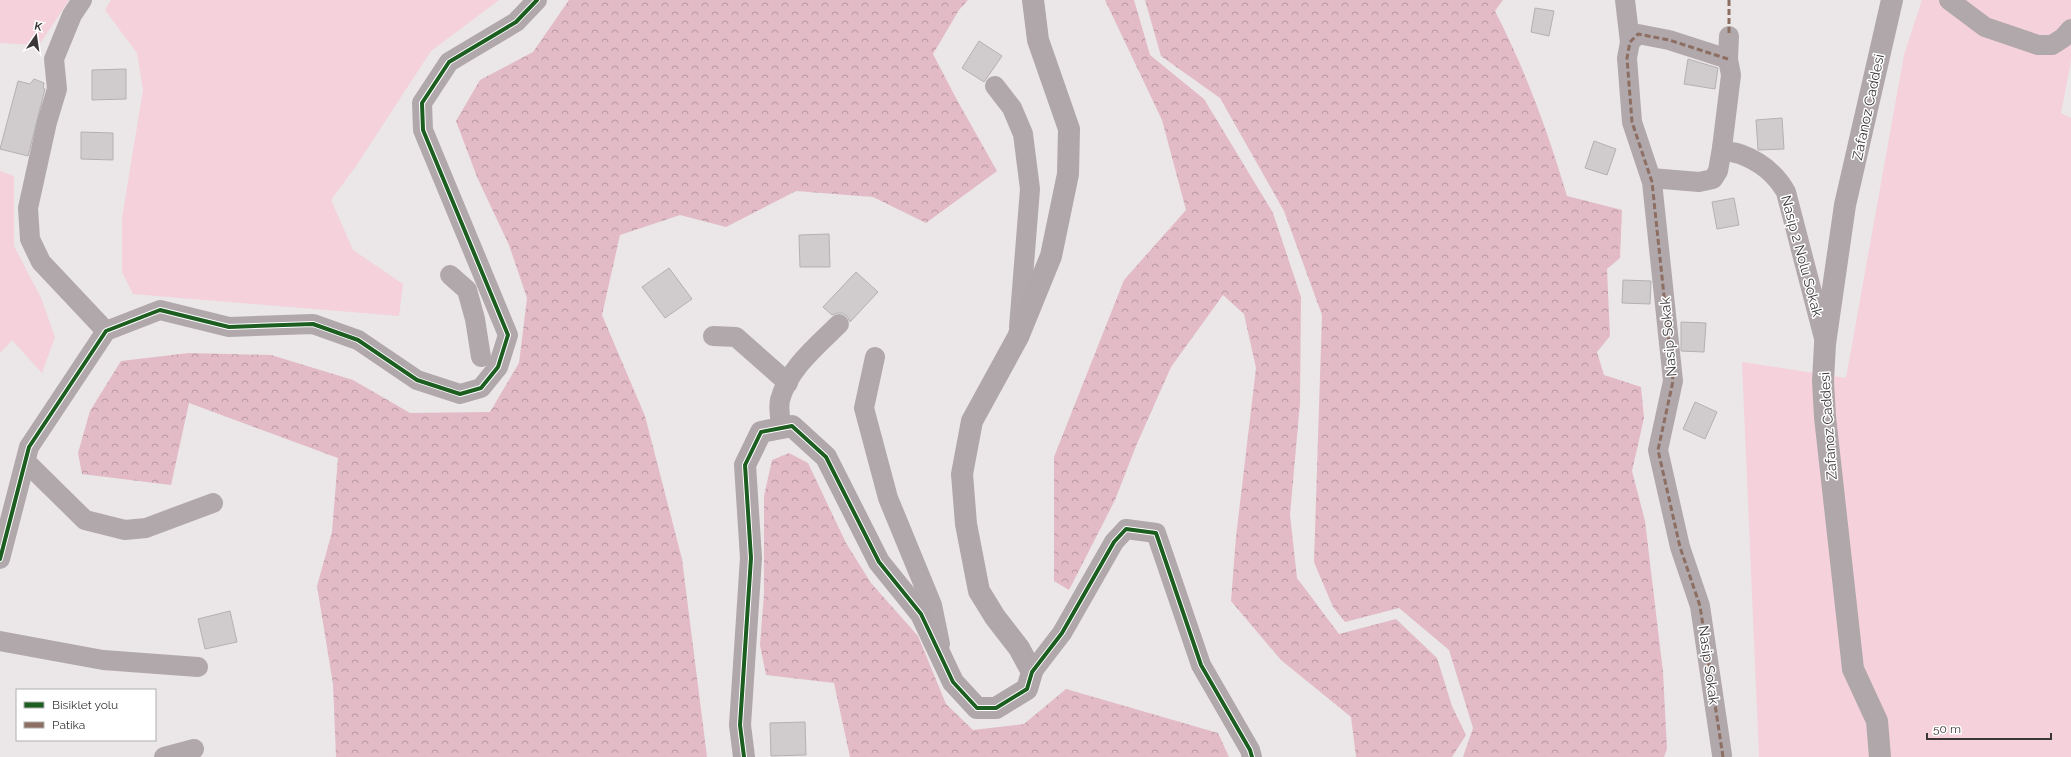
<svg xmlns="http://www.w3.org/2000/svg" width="2071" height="757" font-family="Raleway,sans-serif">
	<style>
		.green { fill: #f4d1db }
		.forest { fill: url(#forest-crowns) }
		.building { fill: #d0cccd; stroke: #b4b1b1 }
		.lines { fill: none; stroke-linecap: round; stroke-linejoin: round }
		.street { stroke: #b1a8ab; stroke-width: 20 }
		.secondary { stroke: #b0a7aa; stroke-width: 22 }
		.quiet { stroke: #8d6e63; stroke-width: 3; stroke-dasharray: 6 3; stroke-linecap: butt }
		.cycleway-casing { stroke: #fff; stroke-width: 6 }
		.cycleway { stroke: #1b5e20; stroke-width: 4 }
		.labels { text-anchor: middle; stroke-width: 3; stroke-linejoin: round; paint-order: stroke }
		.street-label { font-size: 14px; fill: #3b3738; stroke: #fff }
	</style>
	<defs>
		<pattern id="forest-crowns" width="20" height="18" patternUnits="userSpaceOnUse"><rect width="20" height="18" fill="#e2bbc7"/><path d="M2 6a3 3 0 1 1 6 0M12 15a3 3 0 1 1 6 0" fill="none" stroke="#b899a3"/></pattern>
	</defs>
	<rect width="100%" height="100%" fill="#ebe6e7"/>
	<g class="green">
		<polygon points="0,0 69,0 39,45 0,43"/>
		<polygon points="111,0 499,0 431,51 356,166 331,200 353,250 403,284 399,316 133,294 122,272 122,218 143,90 137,53 105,10"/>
		<polygon points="1922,0 2071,0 2071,61 2061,113 2071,118 2071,757 1759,757 1742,362 1846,378 1904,55"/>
		<polygon points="0,171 14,176 14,246 41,298 55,337 42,373 12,340 0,353"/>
	</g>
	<g class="forest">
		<polygon points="569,0 968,0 959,10 933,54 957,100 997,171 926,223 873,197 796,191 726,227 680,215 620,235 602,315 645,416 682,559 707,757 336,757 333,684 317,586 332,532 338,458 189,403 171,485 82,474 78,453 90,411 121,361 189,353 271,355 353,380 410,413 490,412 519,363 527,298 509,245 477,177 456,121 480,80 533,52"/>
		<polygon points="1105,0 1134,0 1150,55 1204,99 1273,213 1301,297 1300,403 1290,515 1297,578 1339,634 1396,619 1437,658 1452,706 1466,735 1452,757 1356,757 1351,717 1281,660 1231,601 1236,537 1256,368 1244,314 1223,295 1171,367 1136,446 1115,500 1069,590 1054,581 1054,457 1124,280 1186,210 1162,120"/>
		<path d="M1145,0H1503L1495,11C1525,69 1548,132 1567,196L1622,210L1620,258L1607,269L1610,336L1597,352L1604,375L1641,387L1644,418L1632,471L1645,521L1663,672L1667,749L1664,757H1463L1473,728L1449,650L1399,608L1345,622L1333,607L1314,562L1322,315L1284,211L1220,98L1161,56Z"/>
		<polygon points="789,453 808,463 846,543 871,583 918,636 946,704 973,730 1024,724 1066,689 1218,733 1229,757 850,757 834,683 766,675 760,645 764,594 764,496 772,460"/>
	</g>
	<g class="building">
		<polygon points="1535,8 1554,11 1549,36 1531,32"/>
		<polygon points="979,41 1002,56 984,82 962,68"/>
		<polygon points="1688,59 1718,68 1715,89 1684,84"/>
		<polygon points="126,69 126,99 92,100 92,70"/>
		<polygon points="34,79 44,83 43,88 45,89 28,156 0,149 18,81 30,84"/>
		<polygon points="1782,118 1784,149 1758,150 1756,120"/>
		<polygon points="81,132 113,133 113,160 81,159"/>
		<polygon points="1594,141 1616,149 1607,175 1585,168"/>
		<polygon points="1734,198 1739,225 1717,229 1712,202"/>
		<polygon points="829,234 830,267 800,267 799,235"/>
		<polygon points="669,268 692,299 665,318 642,287"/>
		<polygon points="856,272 878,292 850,322 847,316 842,313 837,313 832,315 823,307"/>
		<polygon points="1623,280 1651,281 1650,304 1622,303"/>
		<polygon points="1681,322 1706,323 1704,352 1681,351"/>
		<polygon points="1695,402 1717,412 1705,439 1683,429"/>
		<polygon points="230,611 237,642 205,649 198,619"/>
		<polygon points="805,722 806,755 771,756 770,723"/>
	</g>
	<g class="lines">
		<g class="street">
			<polyline points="82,0 72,15 54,59 57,89 47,122 28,208 30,239 41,262 106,331"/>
			<polyline points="1625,0 1630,42"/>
			<polyline points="1949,0 1985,27 2038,45 2052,45 2063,38 2071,29"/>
			<path d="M1729,36L1728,59L1731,75L1722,148C1728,152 1733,152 1740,154C1759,161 1776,174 1786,192L1825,342"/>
			<polyline points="995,86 1012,108 1023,134 1030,189 1019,327"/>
			<polyline points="1651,178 1699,182 1713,179 1718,171 1722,148"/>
			<polyline points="450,275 467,290 475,319 481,357"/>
			<polyline points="713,336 736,337 788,383"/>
			<polyline points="875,357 864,408 888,498 932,605 940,644"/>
			<path d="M781,429C781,420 778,409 780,400C788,369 817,346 839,324"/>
			<polyline points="26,462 85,520 125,530 146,528 213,503"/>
			<polyline points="0,559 29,447 106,331 160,310 229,327 313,324 358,340 417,380 460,394 481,388 498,367 508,335 423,130 422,103 449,62 516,22 537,0"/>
			<polyline points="0,641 103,660 198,667"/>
			<polyline points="1032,672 1062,633 1114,542 1126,529 1156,533 1201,665 1250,750 1252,757"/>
			<polyline points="1722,755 1700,606 1680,547 1658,450 1673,381 1652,182 1632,122 1627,58 1630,42 1638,34 1669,40 1728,59"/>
			<polyline points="164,757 194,749"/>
		</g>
		<g class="secondary">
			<polyline points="744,757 740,725 751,558 745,465 761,432 792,426 826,457 879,562 921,614 953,682 977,708 996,708 1027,689 1032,672 1019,648 995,617 979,591 966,524 962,474 972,421 1018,337 1051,256 1068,174 1069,129 1038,40 1033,0"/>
			<polyline points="1880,757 1877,721 1853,669 1825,417 1823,381 1825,344 1845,205 1892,0"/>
		</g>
		<g class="quiet">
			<polyline points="1729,0 1729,36"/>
			<polyline points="1723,757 1700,606 1680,547 1658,450 1673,381 1652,182 1632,122 1627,58 1630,42 1638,34 1669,40 1728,59"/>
		</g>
		<g class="cycleway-casing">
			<g id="cycleway">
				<polyline points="0,559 29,447 106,331 160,310 229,327 313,324 358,340 417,380 460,394 481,388 498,367 508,335 423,130 422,103 449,62 516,22 537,0"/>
				<polyline points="744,757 740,725 751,558 745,465 761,432 792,426 826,457 879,562 921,614 953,682 977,708 996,708 1027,689 1032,672 1062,633 1114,542 1126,529 1156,533 1201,665 1250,750 1252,757"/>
			</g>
		</g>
		<use href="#cycleway" class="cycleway"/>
	</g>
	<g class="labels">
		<g class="street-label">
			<text transform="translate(1868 107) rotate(-78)" y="5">Zafanoz Caddesi</text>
			<text transform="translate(1802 256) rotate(75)" y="5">Nasip 2 Nolu Sokak</text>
			<text transform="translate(1668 337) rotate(-95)" y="5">Nasip Sokak</text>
			<text transform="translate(1828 426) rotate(-94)" y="5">Zafanoz Caddesi</text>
			<text transform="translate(1709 665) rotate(82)" y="5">Nasip Sokak</text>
		</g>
	</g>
	<rect x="16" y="689" width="140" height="52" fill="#ffffff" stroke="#b1afaf"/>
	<rect x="24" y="702" width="20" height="6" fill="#1b5e20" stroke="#b1afaf"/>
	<text x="52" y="709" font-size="12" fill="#3b3738">Bisiklet yolu</text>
	<rect x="24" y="722" width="20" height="6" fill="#8d6e63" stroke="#b1afaf"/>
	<text x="52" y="729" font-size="12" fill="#3b3738">Patika</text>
	<g transform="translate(36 36) rotate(13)" stroke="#ffffff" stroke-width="3" paint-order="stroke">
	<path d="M0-3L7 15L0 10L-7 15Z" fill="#3b3738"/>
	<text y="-6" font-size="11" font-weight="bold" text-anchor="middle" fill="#3b3738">K</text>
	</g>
	<path d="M1927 733v6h124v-6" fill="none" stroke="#3b3738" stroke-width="2"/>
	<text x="1933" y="733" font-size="12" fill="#3b3738" stroke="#ffffff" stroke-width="3" paint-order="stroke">50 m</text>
</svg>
